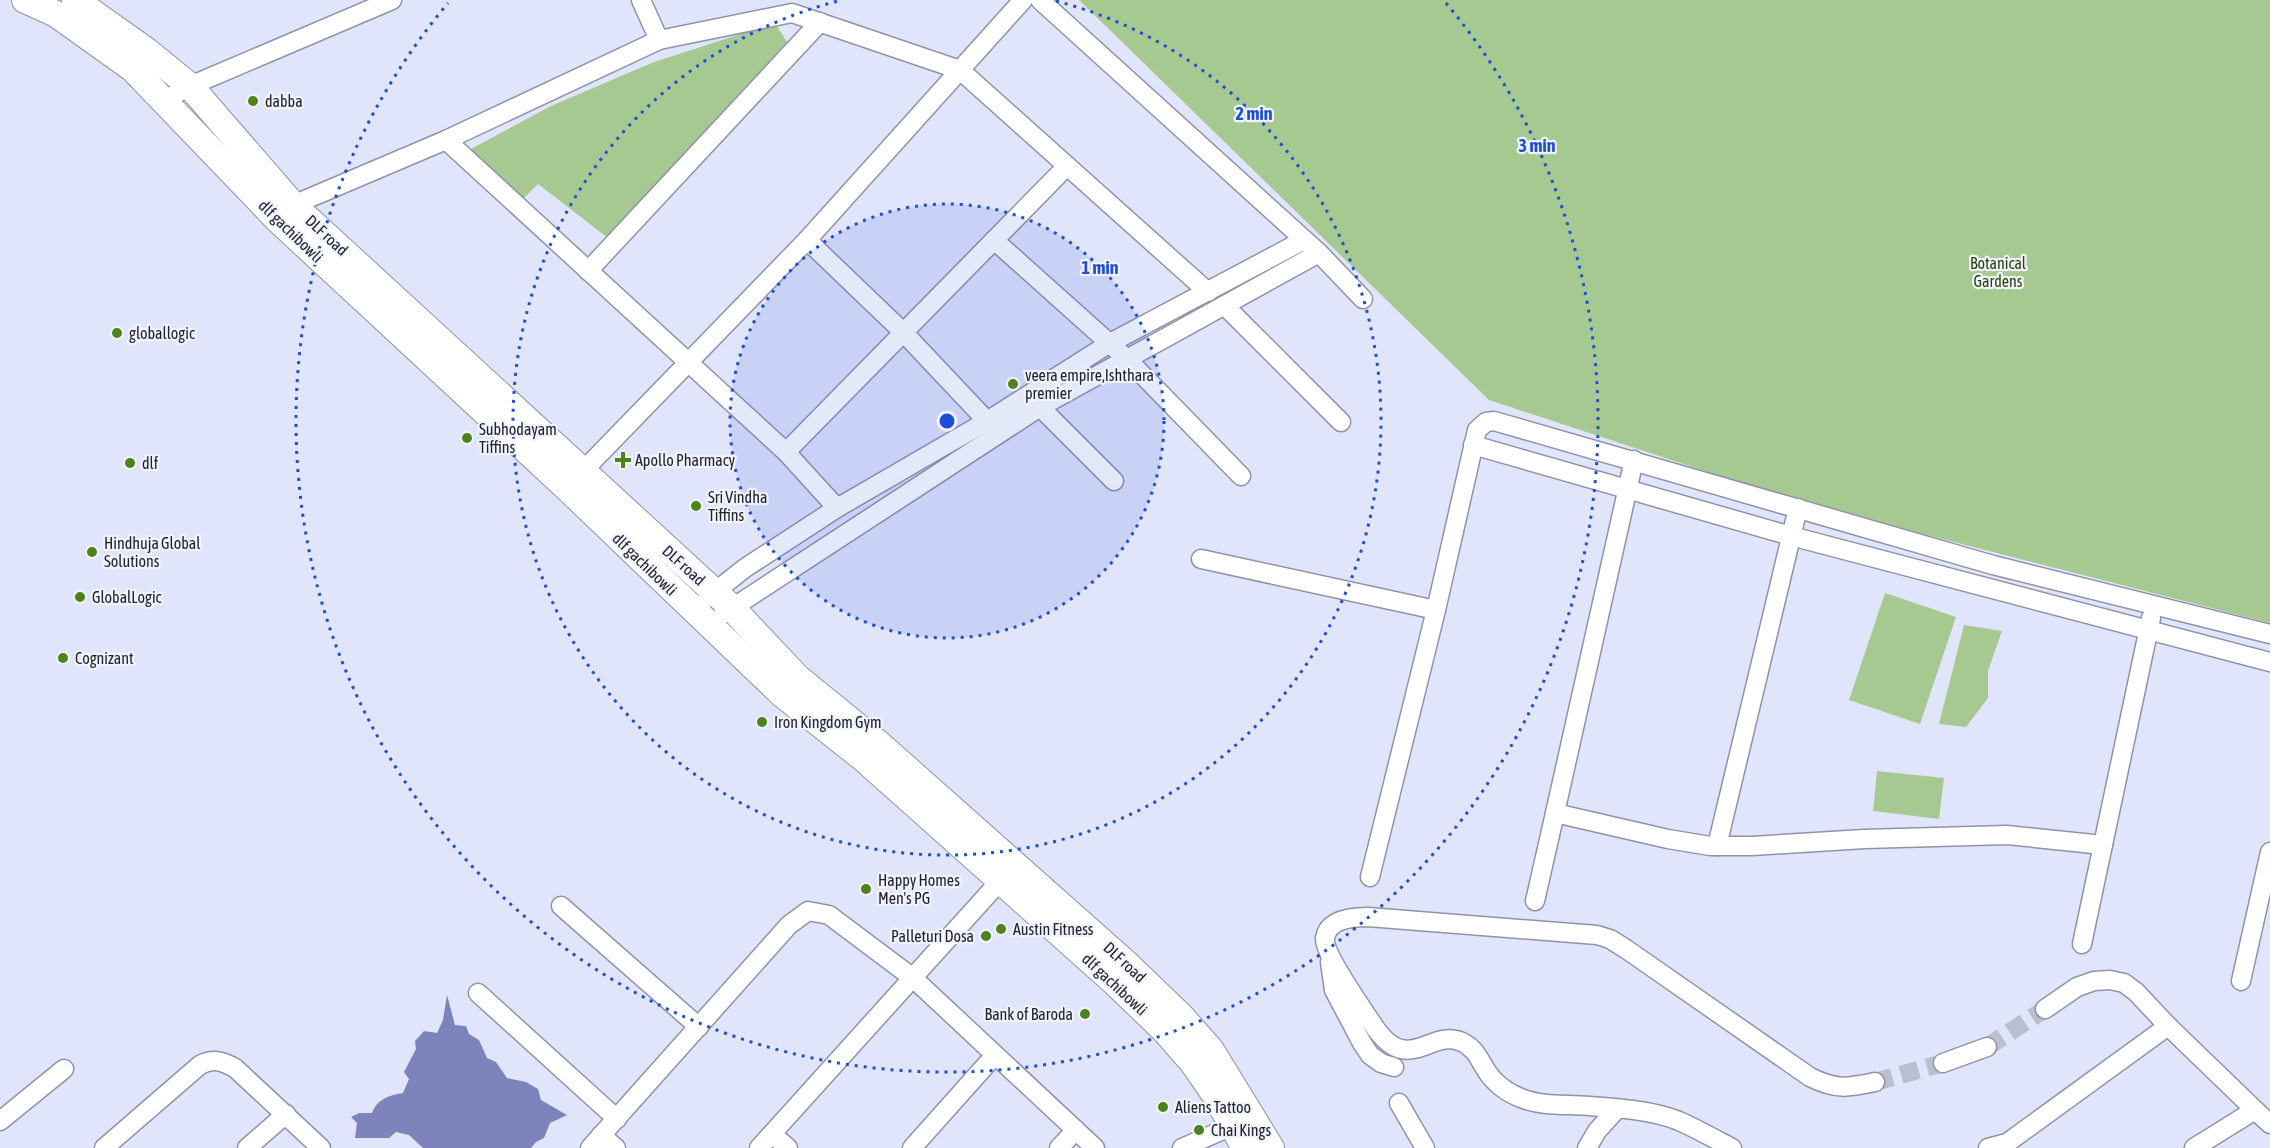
<svg xmlns="http://www.w3.org/2000/svg" width="2270" height="1148" font-family="'Asap Condensed',sans-serif">
	<style>
		.green { fill: #a6c992 }
		.water { fill: #7d83bb }
		.lines { fill: none; stroke-linecap: round; stroke-linejoin: round }
		.minor-tunnel { stroke: #babed1; stroke-width: 18; stroke-dasharray: 18 9; stroke-linecap: butt }
		.minor-casing { stroke: #9093a8; stroke-width: 21 }
		.secondary-casing { stroke: #9093a8; stroke-width: 28 }
		.minor { stroke: #fff; stroke-width: 18 }
		.secondary { stroke: #fff; stroke-width: 26 }
		.ring { fill: none; stroke: #1d4ed8; stroke-width: 3; stroke-dasharray: 3 6 }
		.poi-dot { fill: #4c831b; stroke: #f1f3fc; stroke-width: 2 }
		.labels { text-anchor: middle; stroke-width: 4.5; stroke-linejoin: round; paint-order: stroke }
		.poi-label { font-size: 16px; fill: #20222a; stroke: #f1f3fc; text-anchor: start }
		.street-label { font-size: 16px; fill: #20222a; stroke: #f1f3fc }
		.park-label { font-size: 16px; fill: #244307; stroke: #f1f3fc }
		.centre { fill: #1d4ed8; stroke: #f1f3fc; stroke-width: 3 }
		.ring-label { font-size: 18px; text-anchor: middle; font-weight: bold; fill: #1d4ed8; stroke: #f1f3fc; stroke-width: 4.5; stroke-linejoin: round; paint-order: stroke }
	</style>
	<rect width="100%" height="100%" fill="#e1e5fb"/>
	<g class="green">
		<polygon points="1079,0 2270,0 2270,623 1802,503 1489,400"/>
		<polygon points="775,23 787,42 608,238 538,184 519,203 467,151 551,106 654,62"/>
		<polygon points="1885,593 1956,617 1920,724 1849,700"/>
		<polygon points="1964,625 2002,631 1988,671 1988,698 1966,727 1939,724"/>
		<polygon points="1877,771 1944,778 1939,819 1873,811"/>
	</g>
	<path class="water" d="M447,995L455,1025L466,1026L469,1034L479,1040L487,1058L496,1062L507,1078L526,1082L538,1089L541,1100L567,1115L550,1123L544,1138L536,1142L531,1148H423L409,1135L396,1132L389,1138H355L357,1123L351,1117L359,1113H372C377,1099 390,1095 403,1093L409,1079L404,1072L416,1049L415,1041L424,1031L437,1033L443,1020Z"/>
	<g class="lines">
		<g class="minor-tunnel">
			<polyline points="1987,1047 2045,1009"/>
			<polyline points="1875,1082 1943,1063"/>
		</g>
		<g class="minor-casing">
			<g id="minor">
				<polyline points="641,0 659,40"/>
				<polyline points="1040,0 1319,253 1363,299"/>
				<polyline points="163,101 190,86 392,0"/>
				<polyline points="446,140 786,452 837,508"/>
				<polyline points="293,205 446,140 659,40 792,13 960,70 1208,292"/>
				<polyline points="807,240 904,333 987,421"/>
				<polyline points="994,240 1127,359 1241,476"/>
				<polyline points="588,271 820,22"/>
				<polyline points="1225,306 1341,422"/>
				<polyline points="1040,407 1114,481"/>
				<polyline points="1473,445 1791,536 2270,662"/>
				<polyline points="786,452 1067,166"/>
				<polyline points="1634,460 1555,813 1668,839 1710,846 1752,846 1864,839 2007,835 2103,845"/>
				<polyline points="582,472 807,240 1023,0"/>
				<polyline points="1201,559 1436,610 1370,877"/>
				<polyline points="707,598 745,568 837,508 987,421 1110,343 1304,240"/>
				<polyline points="1436,610 1477,430 1486,422 1494,421 1993,565 2270,634"/>
				<polyline points="723,614 1040,407 1319,253"/>
				<polyline points="1717,846 1798,508"/>
				<polyline points="1535,901 1555,813"/>
				<polyline points="561,906 699,1027"/>
				<polyline points="2082,944 2151,618"/>
				<polyline points="1330,962 1334,990 1362,1043 1370,1055 1381,1063 1394,1067"/>
				<polyline points="2241,981 2270,852"/>
				<polyline points="478,993 617,1119"/>
				<polyline points="2045,1009 2077,987 2094,981 2110,980 2124,983 2136,992 2168,1026 2255,1110"/>
				<polyline points="1943,1063 1987,1047"/>
				<polyline points="1399,1103 1425,1148"/>
				<polyline points="0,1121 64,1069"/>
				<polyline points="772,1134 788,1148"/>
				<polyline points="601,1135 616,1148"/>
				<path d="M104,1148L200,1065C213,1058 222,1061 235,1068L321,1148"/>
				<polyline points="247,1148 286,1114"/>
				<polyline points="590,1148 789,925 808,911 829,915 913,978 1095,1148"/>
				<polyline points="759,1148 1000,881"/>
				<polyline points="912,1148 995,1055"/>
				<polyline points="1059,1148 1076,1130"/>
				<polyline points="1182,1148 1232,1126"/>
				<polyline points="1587,1148 1597,1131 1617,1109"/>
				<path d="M1732,1148C1715,1139 1697,1129 1679,1121C1652,1110 1618,1108 1589,1106C1566,1104 1543,1107 1521,1098C1507,1093 1493,1082 1486,1070C1479,1059 1475,1048 1462,1042C1431,1028 1409,1075 1376,1029C1366,1014 1323,953 1325,938C1328,919 1354,917 1368,917L1597,935L1610,939L1626,949L1810,1077C1836,1090 1847,1088 1875,1082"/>
				<polyline points="1988,1148 2007,1143 2168,1026"/>
				<polyline points="2194,1148 2255,1110 2270,1124"/>
			</g>
		</g>
		<g class="secondary-casing">
			<g id="secondary">
				<polyline points="25,0 56,14 133,69 278,220 567,488 782,694 864,759 1113,981 1165,1031 1193,1063 1215,1095 1245,1148"/>
				<polyline points="75,0 147,51 190,86 293,205 731,607 797,677 878,743 1128,965 1181,1016 1211,1050 1271,1148"/>
			</g>
		</g>
		<use href="#minor" class="minor"/>
		<use href="#secondary" class="secondary"/>
	</g>
	<circle cx="947" cy="421" r="217" fill="#1d4ed8" fill-opacity=".12"/>
	<g class="ring">
		<circle cx="947" cy="421" r="217"/>
		<path d="M1056 1A434 434 0 1 1 838 1"/>
		<path d="M1446 3A651 651 0 1 1 448 3"/>
	</g>
	<g class="poi-dot">
		<circle cx="253" cy="101" r="6"/>
		<circle cx="117" cy="333" r="6"/>
		<circle cx="1013" cy="384" r="6"/>
		<circle cx="467" cy="438" r="6"/>
		<path d="M620 451h6v6h6v6h-6v6h-6v-6h-6v-6h6z"/>
		<circle cx="130" cy="463" r="6"/>
		<circle cx="696" cy="506" r="6"/>
		<circle cx="92" cy="552" r="6"/>
		<circle cx="80" cy="597" r="6"/>
		<circle cx="63" cy="658" r="6"/>
		<circle cx="762" cy="722" r="6"/>
		<circle cx="866" cy="889" r="6"/>
		<circle cx="1001" cy="929" r="6"/>
		<circle cx="986" cy="936" r="6"/>
		<circle cx="1085" cy="1014" r="6"/>
		<circle cx="1163" cy="1107" r="6"/>
		<circle cx="1199" cy="1130" r="6"/>
	</g>
	<g class="labels">
		<g class="poi-label">
			<text x="265" y="107">dabba</text>
			<text x="129" y="339">globallogic</text>
			<text x="1025" y="381">veera empire,Ishthara<tspan x="1025" dy="18">premier</tspan></text>
			<text x="479" y="435">Subhodayam<tspan x="479" dy="18">Tiffins</tspan></text>
			<text x="635" y="466">Apollo Pharmacy</text>
			<text x="142" y="469">dlf</text>
			<text x="708" y="503">Sri Vindha<tspan x="708" dy="18">Tiffins</tspan></text>
			<text x="104" y="549">Hindhuja Global<tspan x="104" dy="18">Solutions</tspan></text>
			<text x="92" y="603">GlobalLogic</text>
			<text x="75" y="664">Cognizant</text>
			<text x="774" y="728">Iron Kingdom Gym</text>
			<text x="878" y="886">Happy Homes<tspan x="878" dy="18">Men's PG</tspan></text>
			<text x="1013" y="935">Austin Fitness</text>
			<text x="974" y="942" text-anchor="end">Palleturi Dosa</text>
			<text x="1073" y="1020" text-anchor="end">Bank of Baroda</text>
			<text x="1175" y="1113">Aliens Tattoo</text>
			<text x="1211" y="1136">Chai Kings</text>
		</g>
		<g class="street-label">
			<text transform="translate(291 231) rotate(44)" y="6">dlf gachibowli</text>
			<text transform="translate(327 235) rotate(43)" y="6">DLF road</text>
			<text transform="translate(645 564) rotate(44)" y="6">dlf gachibowli</text>
			<text transform="translate(684 565) rotate(42)" y="6">DLF road</text>
			<text transform="translate(1125 962) rotate(43)" y="6">DLF road</text>
			<text transform="translate(1115 984) rotate(43)" y="6">dlf gachibowli</text>
		</g>
		<g class="park-label">
			<text x="1998" y="269">Botanical<tspan x="1998" dy="18">Gardens</tspan></text>
		</g>
	</g>
	<circle cx="947" cy="421" r="9" class="centre"/>
	<g class="ring-label">
		<text x="1254" y="120">2 min</text>
		<text x="1537" y="152">3 min</text>
		<text x="1100" y="274">1 min</text>
	</g>
</svg>
